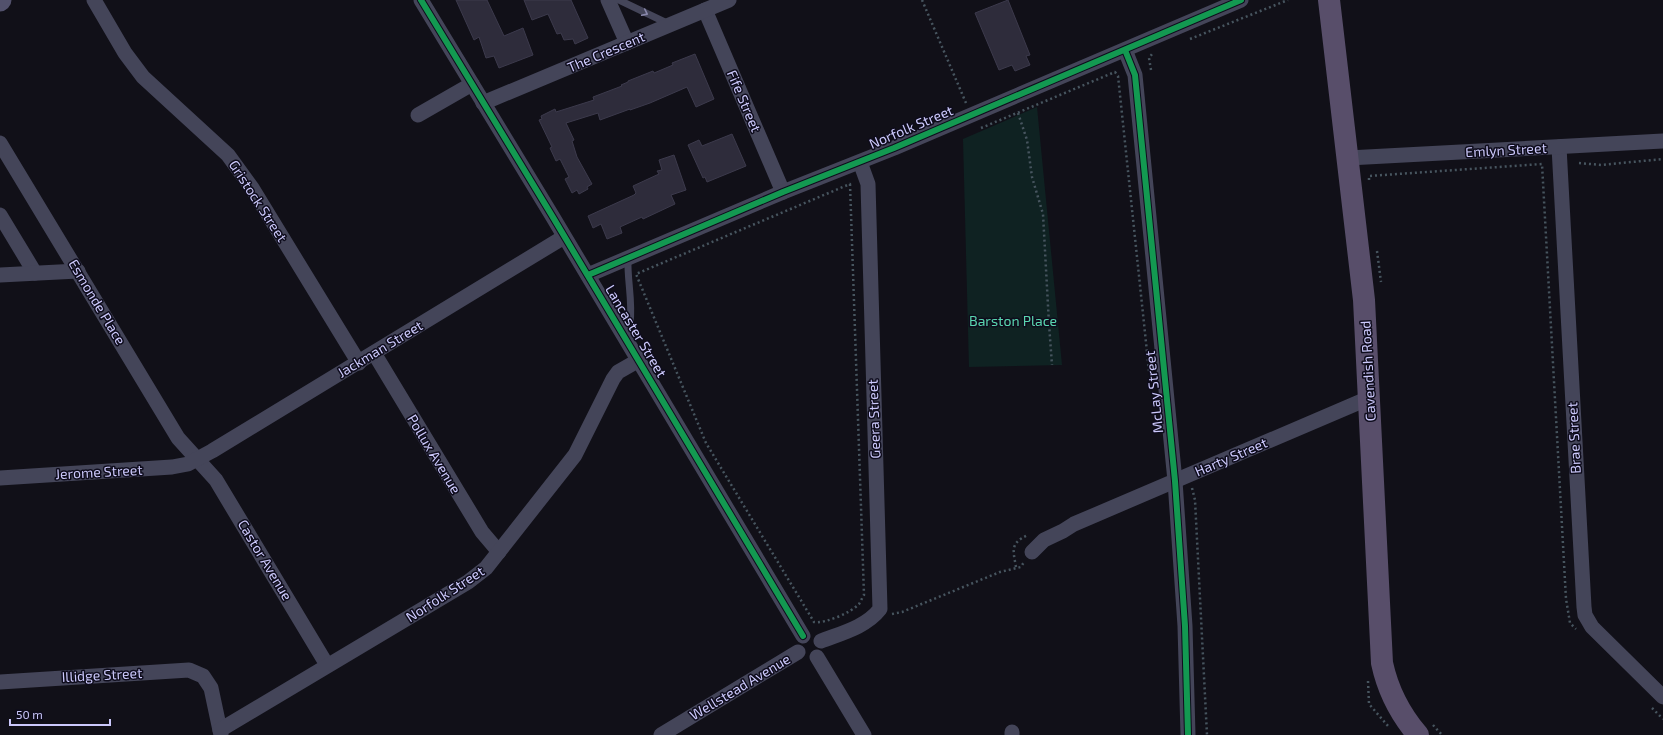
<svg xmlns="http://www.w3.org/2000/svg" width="1663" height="735" font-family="'Exo 2',sans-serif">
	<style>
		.green { fill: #0f2222 }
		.building { fill: #2e2c3b; stroke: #3c3a4c }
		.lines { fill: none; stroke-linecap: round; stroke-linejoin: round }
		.path { stroke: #47555f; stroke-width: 2.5; stroke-dasharray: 2 3; stroke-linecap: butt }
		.lane { stroke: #444559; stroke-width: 7 }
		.street { stroke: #444559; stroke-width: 15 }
		.secondary { stroke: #52516c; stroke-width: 21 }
		.primary { stroke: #584e6a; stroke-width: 22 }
		.cycleway-casing { stroke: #0e0c1c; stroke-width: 8 }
		.cycleway { stroke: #139951; stroke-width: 6 }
		.oneway { stroke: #8887aa }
		.labels { text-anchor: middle; stroke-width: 3; stroke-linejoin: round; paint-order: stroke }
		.street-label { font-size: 14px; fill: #ccc9fc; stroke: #0e0c1c }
		.park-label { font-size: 14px; fill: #5ad7b1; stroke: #0e0c1c }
	</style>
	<rect width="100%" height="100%" fill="#111018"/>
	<polygon class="green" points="1037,107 1062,365 969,367 963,139"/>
	<g class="building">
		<polygon points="456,0 487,0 504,36 523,28 533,55 499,68 494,56 486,58 479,37 474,40"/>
		<polygon points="524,0 571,0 588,38 575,44 573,39 564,40 561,33 557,34 548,14 532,20"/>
		<polygon points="1008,0 1030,55 1026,56 1030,65 1015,71 1012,65 999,70 975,13"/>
		<polygon points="695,54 714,99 696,107 687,87 650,103 630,110 630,109 600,120 598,113 566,123 574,140 572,141 577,157 592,184 587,187 588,189 579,194 577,190 572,193 565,179 569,177 560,159 556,161 550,148 552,147 539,120 542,119 541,116 555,109 556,112 594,100 593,97 622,86 621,85 628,82 628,81 653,71 654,73 673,65 672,63"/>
		<polygon points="732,134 746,166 707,182 705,177 703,178 688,145 699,140 702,146"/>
		<polygon points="674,155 686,190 671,195 675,204 643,219 642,217 620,227 622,233 607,239 601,224 593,228 588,216 634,195 636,193 633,186 659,174 657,171 662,170 659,160"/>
	</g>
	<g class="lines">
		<g class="path">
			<polyline points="922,0 966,103"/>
			<polyline points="1190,39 1288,0"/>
			<polyline points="1151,70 1149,58 1152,54"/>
			<polyline points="1018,113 1027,140 1032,177 1043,214 1049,324 1052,365"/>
			<polyline points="981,128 1115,72 1118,76 1149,371"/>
			<polyline points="1579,163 1601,165 1663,159"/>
			<polyline points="1369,180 1369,176 1542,164 1566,599 1570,623 1576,629"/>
			<path d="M850,184L864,595C862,598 861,601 859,604C852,612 825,624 814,622L706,443L636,274Z"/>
			<polyline points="1377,251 1381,282"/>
			<polyline points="1192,488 1195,500 1207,735"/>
			<path d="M1016,567C1013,550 1010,543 1028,535"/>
			<polyline points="892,614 902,612 1000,572 1021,567 1024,562"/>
			<polyline points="1368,681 1369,704 1388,726"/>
			<polyline points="1652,708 1663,719"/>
			<polyline points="1433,725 1442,735"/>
		</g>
		<g class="lane">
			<polyline points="619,0 669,24"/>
			<path d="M622,330L630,323C633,302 627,280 628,258"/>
		</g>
		<g class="street">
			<polyline points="94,0 125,53 143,77 228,155 252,188 359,363"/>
			<path d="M421,0C550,211 677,423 803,636"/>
			<polyline points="608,0 627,43"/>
			<polyline points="705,10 783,192"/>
			<polyline points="1125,50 1135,75 1175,481 1185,626 1188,735"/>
			<polyline points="483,103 729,0"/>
			<polyline points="418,115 472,84"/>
			<polyline points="0,143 178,438 216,480 327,665"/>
			<polyline points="1559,147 1584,607 1585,615 1592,627 1663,697"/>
			<polyline points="1348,158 1663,141"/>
			<polyline points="0,215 35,273"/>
			<polyline points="0,275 78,271"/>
			<polyline points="588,275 783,192 894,148 1241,0"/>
			<polyline points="374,353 482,532 499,552"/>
			<polyline points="0,478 172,467 188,464 212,451 564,237"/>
			<polyline points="1032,552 1044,540 1063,531 1074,524 1369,398"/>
			<path d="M821,641C842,633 866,627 880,609L868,184L860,162"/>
			<polyline points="817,657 864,735"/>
			<polyline points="0,682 189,670 203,676 211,688 221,735"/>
			<polyline points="220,730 468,582 486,568 575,455 613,379 618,372 639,360"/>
			<polyline points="661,735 798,652"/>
			<polyline points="1012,735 1012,732"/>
		</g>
		<polyline class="secondary" points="0,1 1,0"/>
		<path class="primary" d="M1329,0L1364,300L1382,663C1388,691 1400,714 1418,735"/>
		<g class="cycleway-casing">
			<g id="cycleway">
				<path d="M421,0C550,211 677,423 803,636"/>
				<polyline points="1125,50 1135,75 1175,481 1185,626 1188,735"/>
				<polyline points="588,275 783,192 894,148 1241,0"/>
			</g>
		</g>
		<use href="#cycleway" class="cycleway"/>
	</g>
	<defs><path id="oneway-chevron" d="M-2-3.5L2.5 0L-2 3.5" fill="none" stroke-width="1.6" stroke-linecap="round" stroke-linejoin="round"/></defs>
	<use class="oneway" href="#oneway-chevron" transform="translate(645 13) rotate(26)"/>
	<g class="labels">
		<g class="street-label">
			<text transform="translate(606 52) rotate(-23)" y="5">The Crescent</text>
			<text transform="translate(744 101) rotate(67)" y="5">Fife Street</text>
			<text transform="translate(911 127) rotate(-23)" y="5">Norfolk Street</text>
			<text transform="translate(1506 150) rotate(-3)" y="5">Emlyn Street</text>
			<text transform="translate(258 201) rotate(57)" y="5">Gristock Street</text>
			<text transform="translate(97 302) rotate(59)" y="5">Esmonde Place</text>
			<text transform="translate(636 331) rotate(59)" y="5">Lancaster Street</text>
			<text transform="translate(380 349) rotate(-31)" y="5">Jackman Street</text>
			<text transform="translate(1368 371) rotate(-93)" y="5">Cavendish Road</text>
			<text transform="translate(1154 392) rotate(-96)" y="5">McLay Street</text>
			<text transform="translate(874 419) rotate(-92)" y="5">Geera Street</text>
			<text transform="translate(1574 438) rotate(-93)" y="5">Brae Street</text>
			<text transform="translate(434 454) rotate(59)" y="5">Pollux Avenue</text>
			<text transform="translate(1231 457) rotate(-23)" y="5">Harty Street</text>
			<text transform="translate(99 472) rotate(-3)" y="5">Jerome Street</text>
			<text transform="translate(265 560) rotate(59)" y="5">Castor Avenue</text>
			<text transform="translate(445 594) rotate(-33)" y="5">Norfolk Street</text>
			<text transform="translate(102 675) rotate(-3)" y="5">Illidge Street</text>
			<text transform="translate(740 687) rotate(-31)" y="5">Wellstead Avenue</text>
		</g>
		<g class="park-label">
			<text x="1013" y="326">Barston Place</text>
		</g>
	</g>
	<path d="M10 719v6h100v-6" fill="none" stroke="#ccc9fc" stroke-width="2"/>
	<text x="16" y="719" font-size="12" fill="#ccc9fc" stroke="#0e0c1c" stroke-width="3" paint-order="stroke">50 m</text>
</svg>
